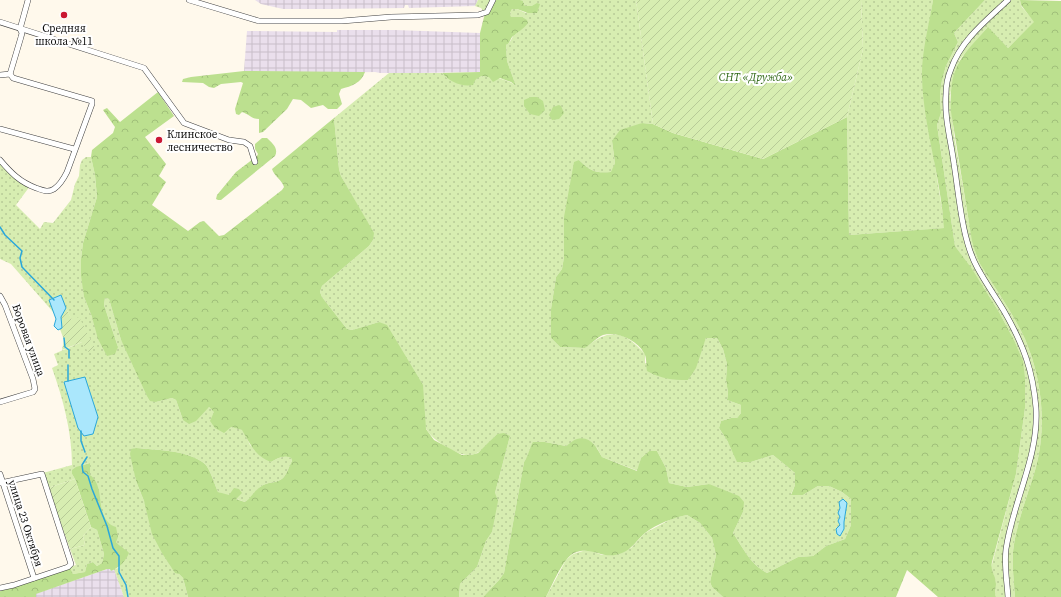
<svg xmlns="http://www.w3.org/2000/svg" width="1061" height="597" font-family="'Source Serif 4',serif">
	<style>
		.industrial { fill: url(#industrial-grid) }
		.grass { fill: url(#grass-dots) }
		.forest { fill: url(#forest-crowns) }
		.garden { fill: url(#garden-furrows) }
		.water { fill: #aae7fc; stroke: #2aa7da }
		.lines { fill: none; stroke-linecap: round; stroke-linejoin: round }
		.stream { stroke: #2aa7da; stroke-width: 1.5 }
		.minor-casing { stroke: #3f3f3f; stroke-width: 6 }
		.minor { stroke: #fff; stroke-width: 5 }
		.poi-dot { fill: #ca1733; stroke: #fff; stroke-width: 1.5 }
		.labels { text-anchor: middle; stroke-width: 4; stroke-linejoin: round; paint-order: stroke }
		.poi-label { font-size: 11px; fill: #0c0c0c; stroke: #fff }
		.park-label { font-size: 11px; font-style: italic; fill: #316a17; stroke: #fff }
		.street-label { font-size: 11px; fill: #0c0c0c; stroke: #fff }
	</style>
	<defs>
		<pattern id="industrial-grid" width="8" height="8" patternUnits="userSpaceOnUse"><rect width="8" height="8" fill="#eadfec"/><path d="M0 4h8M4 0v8" fill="none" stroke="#c8bec9"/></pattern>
		<pattern id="grass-dots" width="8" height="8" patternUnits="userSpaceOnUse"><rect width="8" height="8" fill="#d7edb1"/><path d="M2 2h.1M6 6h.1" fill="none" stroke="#b7ca97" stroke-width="1.8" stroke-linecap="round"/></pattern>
		<pattern id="forest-crowns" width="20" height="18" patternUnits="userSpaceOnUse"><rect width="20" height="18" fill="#bce08f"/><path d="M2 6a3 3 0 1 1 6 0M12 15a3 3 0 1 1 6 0" fill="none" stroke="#a0bf7a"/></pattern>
		<pattern id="garden-furrows" width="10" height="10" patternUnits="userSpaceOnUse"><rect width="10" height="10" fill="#d7edb1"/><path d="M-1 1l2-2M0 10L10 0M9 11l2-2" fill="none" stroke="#b7ca97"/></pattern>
	</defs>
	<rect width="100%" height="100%" fill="#fff9ec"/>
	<g class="industrial">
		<polygon points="255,0 478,0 475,6 409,8 408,5 405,5 404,8 329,9 283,9 261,4"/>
		<polygon points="337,30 395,30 480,33 480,72 418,73 380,73 375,72 319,73 244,71 247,31 337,32"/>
		<polygon points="110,568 111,570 114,569 124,597 36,597 35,594"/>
	</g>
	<g class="grass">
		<polygon points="478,0 496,0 490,12 485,13 481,8 475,6"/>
		<path d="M512,0H636L653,124L642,123L612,141L615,163L612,172C596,173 591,172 579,160L565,243L564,257L562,269L556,277L551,309V338L560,347L585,348C610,327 624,331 645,354V363L688,380L706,338H717L723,349L727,364L726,380L728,393L727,400L741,405V413L737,418H731L721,421L719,428L728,442L751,462L773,455L795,473V485L791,494L803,495L818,486H829L842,492L851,499V525L845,539L826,546L813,556L798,557L767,573C751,565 743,548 733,533L743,512L709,484L687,487L669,483L666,468L657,451H649L641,458L638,471L602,457L597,448L578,439L566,446L545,442L530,448L529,455L524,462L504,573L499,580L483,597H459L460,584L477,567L486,541L492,532L495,493L510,436L497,434C490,441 481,454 471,455C459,457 432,440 427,430C424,426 425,420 424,415L379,322L352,330L347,329L322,297L320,292L322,286L369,246L373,240V233L341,176L339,169L334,118L389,73H442L447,78L474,80L478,77C492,76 505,78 516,86L507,61L506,45C515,40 515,26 517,17H511L510,13L512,9H517L526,13L531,6H525L523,1Z"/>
		<polygon points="861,0 933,0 924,56 922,77 926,109 945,228 849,235 847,117 863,49"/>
		<path d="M985,0H1020L1021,6L1035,22L1008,48L987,28L960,59L955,71L950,95L954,135L969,222L976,254L980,264C995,288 1013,313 1025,339C1042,379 1047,425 1036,467C1028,495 1016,523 1013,552C1012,567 1014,582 1015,597H996L995,594L996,582L991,568L1016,474L1025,408L1023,362L1015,342L999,312L984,288L955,246L937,125L941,113L940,94L942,80L946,66L958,42L954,33Z"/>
		<path d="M86,157H91L95,175L97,197L83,243L81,259L84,297L92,317L118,347L104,305L105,298L109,299L121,340L156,402L172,398L176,400L183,420L209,407L231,427L243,430L250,445L271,462C278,458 283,455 291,458L292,461C289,466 287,474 283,478C277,484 267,481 260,487C255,491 251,498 245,502L218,492C215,485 210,469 205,464C189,450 156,450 136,448L131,450L136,481L144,501L179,574L183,578L188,597H124L114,569L119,568L125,549L119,547L116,542L108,523L103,516L90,475V463L82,465L72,474L75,479L48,488L43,473L72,465C72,432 63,399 52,368L58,365L54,354L82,342L66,308L54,313L11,264L0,259V160L30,186L16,205L40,229L44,222L53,223L71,200L75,184L79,176L80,165L82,160Z"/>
		<polygon points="687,515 700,523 712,538 716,555 710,582 712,587 723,597 546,597 566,560 573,554 583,551 592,551 602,555 631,548 645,533 673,518"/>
		<polygon points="91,527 97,530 104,554 102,563 97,566 93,562 87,564 85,572 73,574 70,567 76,565 70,549 85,545 83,536"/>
	</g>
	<g class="forest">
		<path d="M496,0H520L523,1L525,6H532L537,3L540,4L537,13H528L517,9H512L510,13L511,17H522L527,20L528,23C524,29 517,32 512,37C510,40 510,43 506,45L507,61L516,86L511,82L500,78L493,82L489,77C481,76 476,76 473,85C461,87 450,82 442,73L480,72V33L485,13L490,12Z"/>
		<path d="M933,0H985L954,33L958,42L946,66L942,80L940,94L941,113L937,125L955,246L972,269L999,312L1015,342L1023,361L1025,378V408L1016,474L992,562C990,572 996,575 996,584C996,589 994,592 996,597H938L907,570L896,597H723L712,587L710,582L716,555L712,538L700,523L687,515C672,518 657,524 645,533C637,540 632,549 622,553C603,561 592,545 574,553C563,558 552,586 546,597H483L499,580L504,573L524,462C529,455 529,449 533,442H545L566,446C569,444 573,440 577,439C590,435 597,448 602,457L637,471L641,458L649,451H657L666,468L669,483L687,487L709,484L739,496L744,502L743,512L733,533C743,548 751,565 767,573L798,557L813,556L826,546L845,539L851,525V499L842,492L829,486H818L803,495H791L795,485V473L773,455L751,462H737L728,442L719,428L721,421L731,418H737L741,413V405L727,400L728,393L726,380L727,364L723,349L717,338H706L696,368L688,380C671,380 662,379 647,371C646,366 647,357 644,353C637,340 617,331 603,335C596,338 591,344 585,348L560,347L551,338V309L556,277L562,269L564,257V217L574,162L579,160C591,172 596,173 611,172L615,163L612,141L620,130L642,123L653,124L673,133L763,159L847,117L849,235L944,228C941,178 924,129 922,79C921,54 929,25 933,0Z"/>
		<path d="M1020,0L1061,1V597H1015C1014,582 1012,567 1013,552C1016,523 1028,495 1036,467C1047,425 1042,379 1025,339C1013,313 995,288 980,264L976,254L972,241L951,112C949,67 959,59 988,27L1008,48L1034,22L1021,5Z"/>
		<path d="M244,71L365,72C361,83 352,86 341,89L339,94L342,104L337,109H328L323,105L311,108L301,100L293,99L287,109L263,132L259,133V119C251,119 249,114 242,112L239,115L236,114L235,109L243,83L241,82L221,84L214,88L209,87L203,83L182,82L183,79L191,77Z"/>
		<path d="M158,92L174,116L145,137L166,164L159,176L166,182L152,205L188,231L200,222L204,221L219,236L224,235L282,190L284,187C282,180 274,176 272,169L334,118L339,169L341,176L374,233L373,240L369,246L322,286L320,292L322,297L347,329L352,330L379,322L387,325L423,385L426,429L434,440L462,455H471L478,453L497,434L504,433L510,436L495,493L498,501L492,532L486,541L477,567L460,584L459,597H188L183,578L179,574L175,573L162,553L152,534L144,501L136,481L130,454L131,449L136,448C156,450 189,450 205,464C210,469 215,485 218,492L229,495L234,488L239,489L242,493L236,499L245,502C251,498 254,491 260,487C267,481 277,484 283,478C287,474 289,466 292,461L291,458C283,455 278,458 271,462C254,455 251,445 242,430L231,427L224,433L215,428L210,421L214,412L209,407L196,421L189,424L183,420L176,400L172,398L156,402L150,401L147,396L121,340L109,299L105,298L104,305L118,347L115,354L107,356L98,339L92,317L84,297L81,275V259L83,243L97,197L95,175L91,157L92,150L113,133L115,127L103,110L107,108L120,122Z"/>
		<polygon points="531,97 537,97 543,101 545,110 539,116 530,114 524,106 524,100"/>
		<polygon points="559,105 561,106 564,113 559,119 552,120 549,115 553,107"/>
		<path d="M262,138H267C272,143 279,148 275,156L221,200H218L216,199L217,195L236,172L257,156L258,154L255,149V144Z"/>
		<path d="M90,463V475C105,486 96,510 108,522C110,525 113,526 116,527L118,537L116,542C120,547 125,548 129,553C125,562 120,567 111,571L110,569H107L36,594V597H0V591L70,567L73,574L85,572L87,564L93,562L97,566L102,563L104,554L97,530L91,527L75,479L72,474V470L76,467Z"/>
	</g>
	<g class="garden">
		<polygon points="636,0 861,0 863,49 847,117 763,159 673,133 653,124"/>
		<polygon points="66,308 72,320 79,317 95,348 88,352 82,342 62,350 64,340 54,313"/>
		<polygon points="75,479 91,527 83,536 85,545 70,549 48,488"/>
	</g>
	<g class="water">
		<polygon points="61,295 66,308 61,317 62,328 58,330 54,326 56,319 49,300"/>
		<polygon points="85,377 98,417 93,434 84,436 78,428 64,382"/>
		<polygon points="843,499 847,503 844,522 844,529 840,536 837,534 836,529 840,525 838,521 840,517 838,513 840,508 839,502"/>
	</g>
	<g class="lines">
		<g class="stream">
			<polyline points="0,227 5,235 22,251 20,258 22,267 54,300"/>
			<polyline points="64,338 65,347 69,350 69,358"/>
			<polyline points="68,365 68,381"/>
			<polyline points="81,431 81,441 85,452"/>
			<polyline points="87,457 82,465 83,472 88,476 92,489 107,526 113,548 119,556 119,572 126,585 128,597"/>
		</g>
		<g class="minor-casing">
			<g id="minor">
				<polyline points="189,0 259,21 342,21 391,17 478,15 487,12 493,0"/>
				<path d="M1008,0C987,20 961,40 951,69C948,76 946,85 946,94C944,117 951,141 954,164C959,195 962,240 977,267C985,282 995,296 1004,311C1023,344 1033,370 1036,408C1039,457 1013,501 1006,549C1004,565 1007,581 1008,597"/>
				<polyline points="0,22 144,68 184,123 229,140 244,142 250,146 255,162"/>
				<polyline points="10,74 21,37 22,33 20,29 28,0"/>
				<path d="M0,75L10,74L13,78L92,101V104L67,172C64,178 60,185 54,189C48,193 42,190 36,188C20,182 11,173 0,160"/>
				<polyline points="0,129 74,149"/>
				<polyline points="0,296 5,305 33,379 35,389 33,392 0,402"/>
				<polyline points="0,474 34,578"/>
				<polyline points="0,483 42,474 71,564 68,567 14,585 0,588"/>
			</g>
		</g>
		<use href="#minor" class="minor"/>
	</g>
	<g class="poi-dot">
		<circle cx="64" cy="15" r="4"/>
		<circle cx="159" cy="140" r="4"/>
	</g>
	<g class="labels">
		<g class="poi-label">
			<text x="64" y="32">Средняя<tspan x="64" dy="13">школа №11</tspan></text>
			<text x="167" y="138" text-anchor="start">Клинское<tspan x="167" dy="13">лесничество</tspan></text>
		</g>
		<g class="park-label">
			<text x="756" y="81">СНТ «Дружба»</text>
		</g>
		<g class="street-label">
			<text transform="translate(29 340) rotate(70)" y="4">Боровая улица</text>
			<text transform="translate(26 523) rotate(72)" y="4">улица 23 Октября</text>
		</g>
	</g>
</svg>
